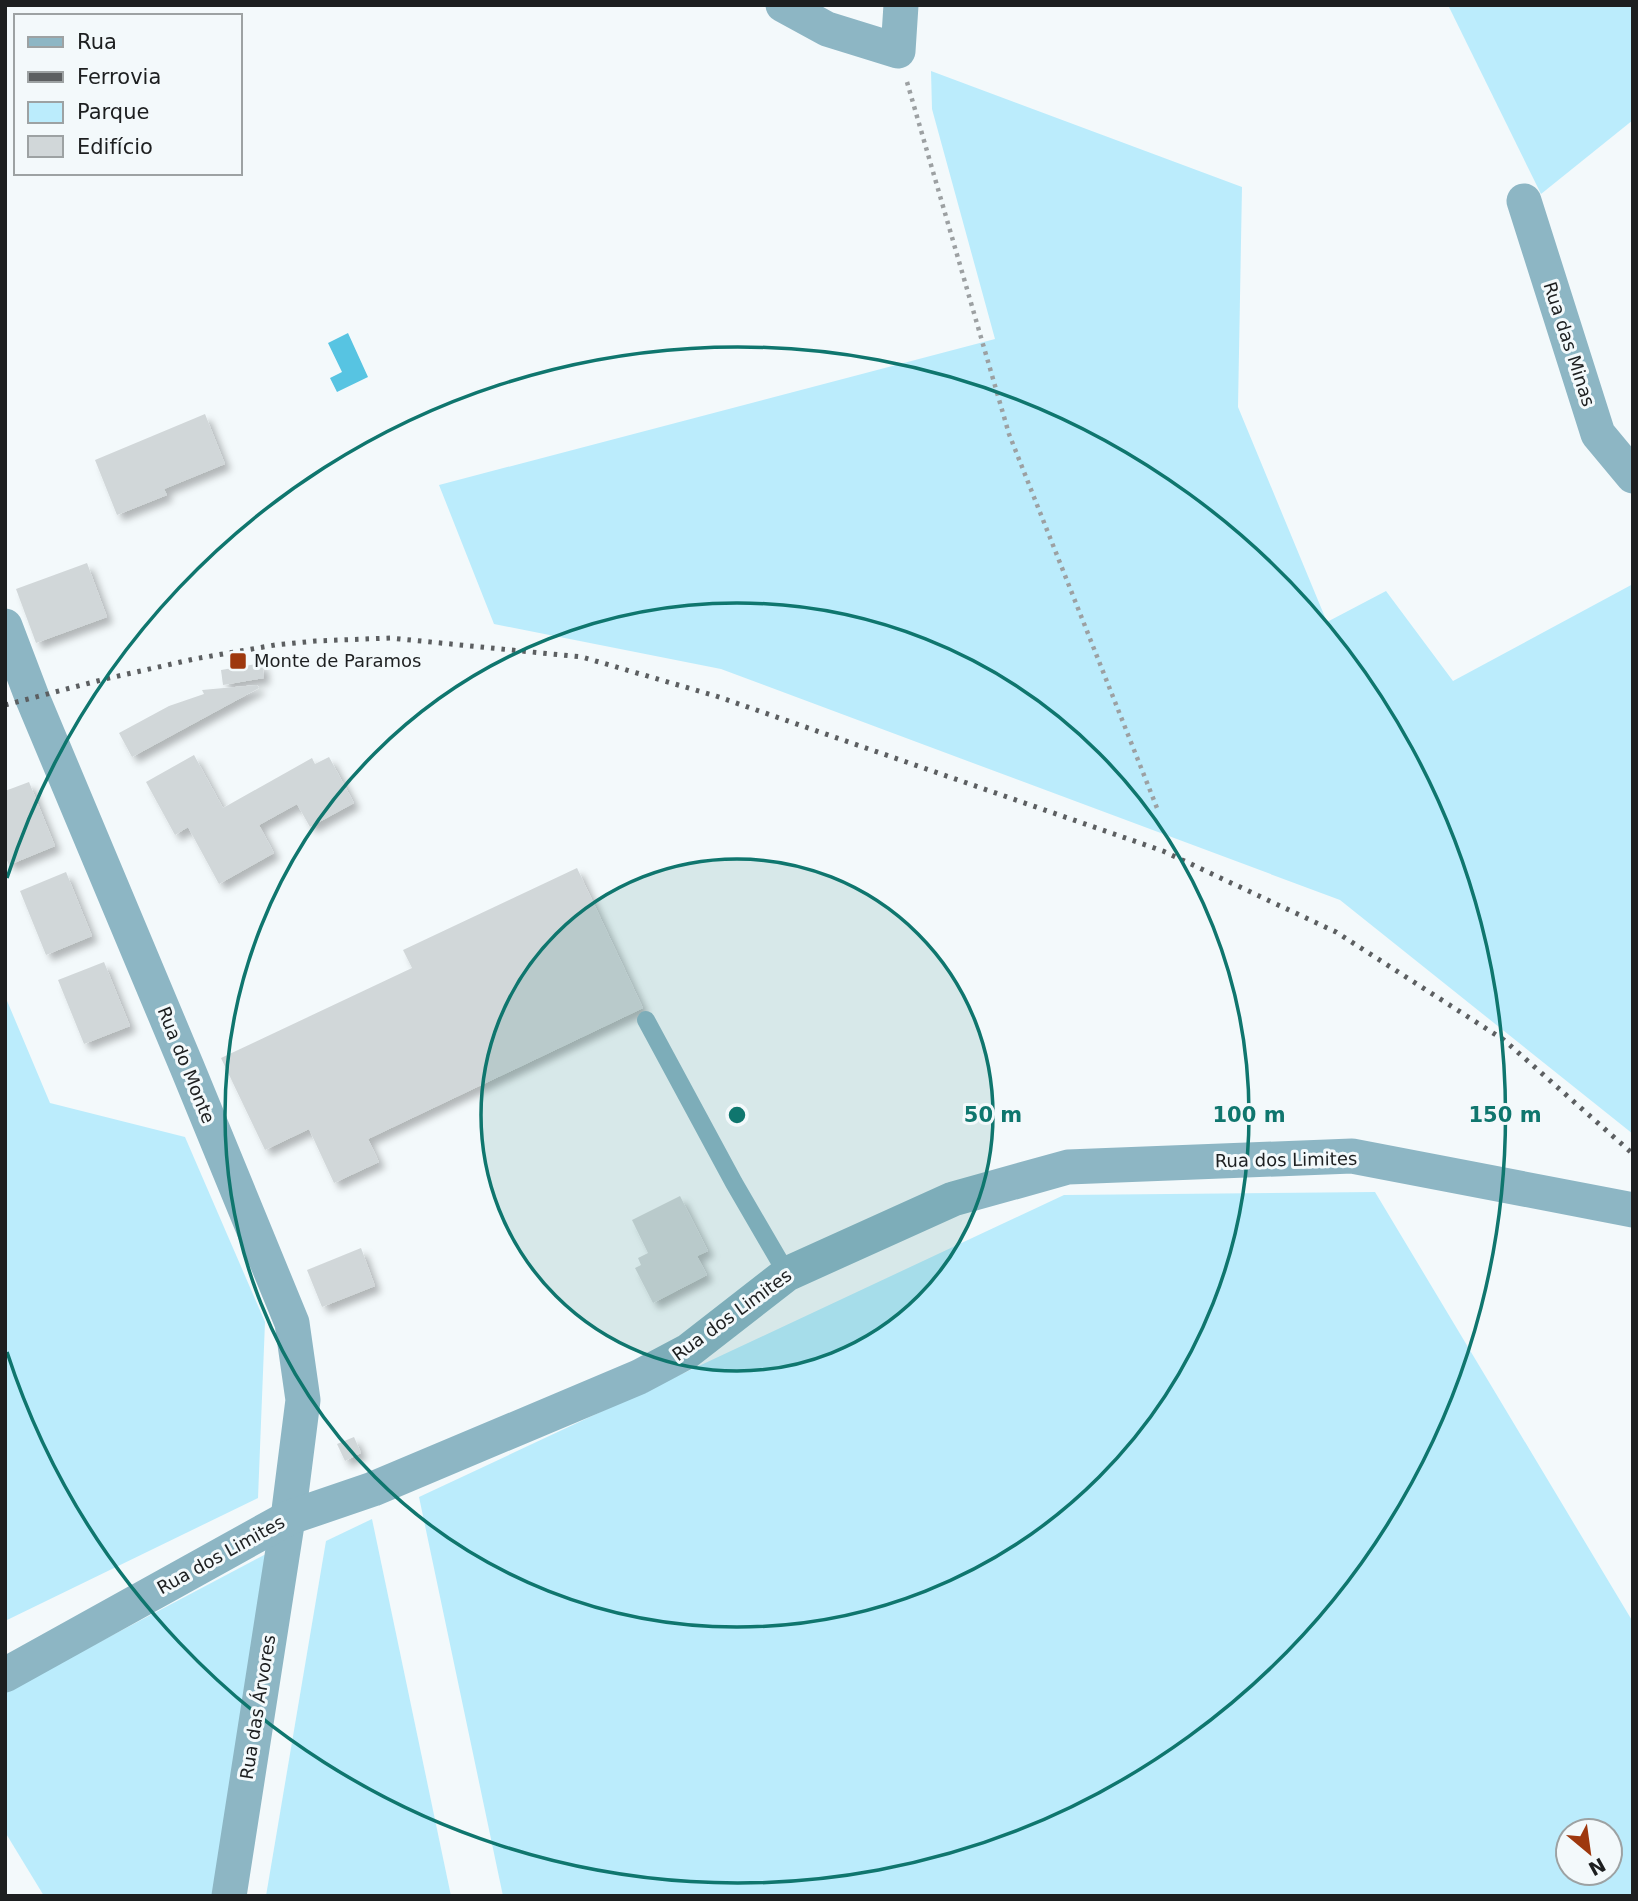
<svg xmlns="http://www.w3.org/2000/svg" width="1638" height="1901" font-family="'DejaVu Sans',sans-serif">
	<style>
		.green { fill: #bbecfc; fill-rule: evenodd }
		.water { fill: #57c4e2 }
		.building { fill: #d1d7d9; filter: url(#shadow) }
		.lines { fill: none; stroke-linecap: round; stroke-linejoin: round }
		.path { stroke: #9ca0a2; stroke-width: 4.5; stroke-dasharray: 3.5 5; stroke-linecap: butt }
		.service { stroke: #8db6c4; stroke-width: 18 }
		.minor { stroke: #8db6c4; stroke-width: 35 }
		.rail { stroke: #5c5f61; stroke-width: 5; stroke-dasharray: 3.5 7; stroke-linecap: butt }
		.ring { fill: none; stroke: #0f766e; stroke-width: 3.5 }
		.poi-dot { fill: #9e380e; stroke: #f3f9fb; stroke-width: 2.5 }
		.labels { text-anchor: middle; stroke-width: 6; stroke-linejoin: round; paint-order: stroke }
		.street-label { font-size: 18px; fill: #1d1f20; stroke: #f3f9fb }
		.poi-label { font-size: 18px; fill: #1d1f20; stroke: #f3f9fb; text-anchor: start }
		.centre { fill: #0f766e; stroke: #f3f9fb; stroke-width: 3.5 }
		.ring-label { font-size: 21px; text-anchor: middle; font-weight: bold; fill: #0f766e; stroke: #f3f9fb; stroke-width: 6; stroke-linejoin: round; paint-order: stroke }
	</style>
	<defs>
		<filter id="shadow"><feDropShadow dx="6" dy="6" stdDeviation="3.5" flood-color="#0004"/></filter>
	</defs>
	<rect width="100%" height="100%" fill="#f3f9fb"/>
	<g class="green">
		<polygon points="1448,5 1633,5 1633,120 1541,194"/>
		<polygon points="931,71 1242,187 1238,407 1327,622 1386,591 1453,681 1633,584 1633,1134 1340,900 721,669 494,624 439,485 995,339 932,109"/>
		<polygon points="5,996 50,1103 185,1137 265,1322 258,1498 5,1621"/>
		<path d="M1375,1192L1633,1622V1896H503L419,1497L1064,1195ZM1568,1831H1610V1873H1568Z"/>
		<polygon points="372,1519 451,1896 266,1896 326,1541"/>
		<polygon points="266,1554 214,1896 44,1896 5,1832 5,1692"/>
	</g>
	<polygon class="water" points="348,333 368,377 337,392 330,378 342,372 328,343"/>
	<g class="building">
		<polygon points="205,414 225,464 164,489 167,495 117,515 95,460"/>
		<polygon points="87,563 107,617 36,643 16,589"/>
		<polygon points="262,663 264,678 223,685 221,670"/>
		<polygon points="257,685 259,688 132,757 119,733 169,706 204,694 202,690"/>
		<polygon points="194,755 223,808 312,758 315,764 329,757 354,803 310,827 297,804 259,825 274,853 219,884 188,827 175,835 146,782"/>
		<polygon points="29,782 55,846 9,865 5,856 5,791"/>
		<polygon points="577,868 643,1008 368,1139 379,1162 334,1183 309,1129 265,1150 221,1058 412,968 403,950"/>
		<polygon points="66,872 92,936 46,955 20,891"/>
		<polygon points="104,962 130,1026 84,1044 58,980"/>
		<polygon points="680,1196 708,1251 697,1256 707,1275 653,1303 635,1268 641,1265 638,1258 648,1253 632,1220"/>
		<polygon points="361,1248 375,1286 322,1307 307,1270"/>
		<polygon points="354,1437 361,1453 345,1461 337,1444"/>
	</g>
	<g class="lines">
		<polyline class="path" points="907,82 1009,434 1157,808"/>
		<polyline class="service" points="646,1020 734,1183 787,1274"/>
		<g class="minor">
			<polyline points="783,5 827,29 898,51 901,5"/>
			<polyline points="1524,201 1598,434 1633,476"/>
			<polyline points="5,626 32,697 187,1067 292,1323 303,1400 288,1518 229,1896"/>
			<polyline points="5,1675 288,1518 373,1489 639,1377 688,1351 787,1274 953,1199 1068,1167 1352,1156 1633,1210"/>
		</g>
		<polyline class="rail" points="5,705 105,679 194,659 275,645 315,641 390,638 582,657 716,696 1163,851 1336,932 1504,1040 1633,1154"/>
	</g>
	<circle cx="737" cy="1115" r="256" fill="#0f766e" fill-opacity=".12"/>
	<g class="ring">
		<circle cx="737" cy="1115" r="256"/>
		<circle cx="737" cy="1115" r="512"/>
		<path d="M7 878A768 768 0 1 1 7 1352"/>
	</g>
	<rect class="poi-dot" x="229" y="652" width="18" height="18" rx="3.5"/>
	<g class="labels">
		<g class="street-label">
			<text transform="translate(1569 344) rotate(72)" y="6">Rua das Minas</text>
			<text transform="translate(186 1065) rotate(68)" y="6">Rua do Monte</text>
			<text transform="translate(1286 1160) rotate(-1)" y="6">Rua dos Limites</text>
			<text transform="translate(732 1315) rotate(-36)" y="6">Rua dos Limites</text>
			<text transform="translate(221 1555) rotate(-29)" y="6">Rua dos Limites</text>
			<text transform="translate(258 1707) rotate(-81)" y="6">Rua das Árvores</text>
		</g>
		<g class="poi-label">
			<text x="254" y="667">Monte de Paramos</text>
		</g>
	</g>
	<circle cx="737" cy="1115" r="10" class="centre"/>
	<g class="ring-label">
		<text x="993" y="1122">50 m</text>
		<text x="1249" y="1122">100 m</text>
		<text x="1505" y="1122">150 m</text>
	</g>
	<rect width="1638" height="1901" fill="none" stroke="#1d1f20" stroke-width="14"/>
	<rect x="14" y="14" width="228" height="161" fill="#f3f9fb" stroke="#9da2a3" stroke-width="2"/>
	<rect x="28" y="37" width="35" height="10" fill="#8db6c4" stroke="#9da2a3" stroke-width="2"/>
	<text x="77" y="49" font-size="21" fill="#1d1f20">Rua</text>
	<rect x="28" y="72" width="35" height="10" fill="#5c5f61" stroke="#9da2a3" stroke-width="2"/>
	<text x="77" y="84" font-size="21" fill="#1d1f20">Ferrovia</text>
	<rect x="28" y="102" width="35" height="21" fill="#bbecfc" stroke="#9da2a3" stroke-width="2"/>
	<text x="77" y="119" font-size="21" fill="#1d1f20">Parque</text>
	<rect x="28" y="136" width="35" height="21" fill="#d1d7d9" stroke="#9da2a3" stroke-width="2"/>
	<text x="77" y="154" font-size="21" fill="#1d1f20">Edifício</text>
	<g transform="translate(1589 1852) rotate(151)"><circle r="33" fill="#f3f9fb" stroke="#9da2a3" stroke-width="2"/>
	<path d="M0-5L12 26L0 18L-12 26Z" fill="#9e380e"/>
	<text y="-10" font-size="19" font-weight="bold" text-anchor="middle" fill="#1d1f20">N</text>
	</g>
</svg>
